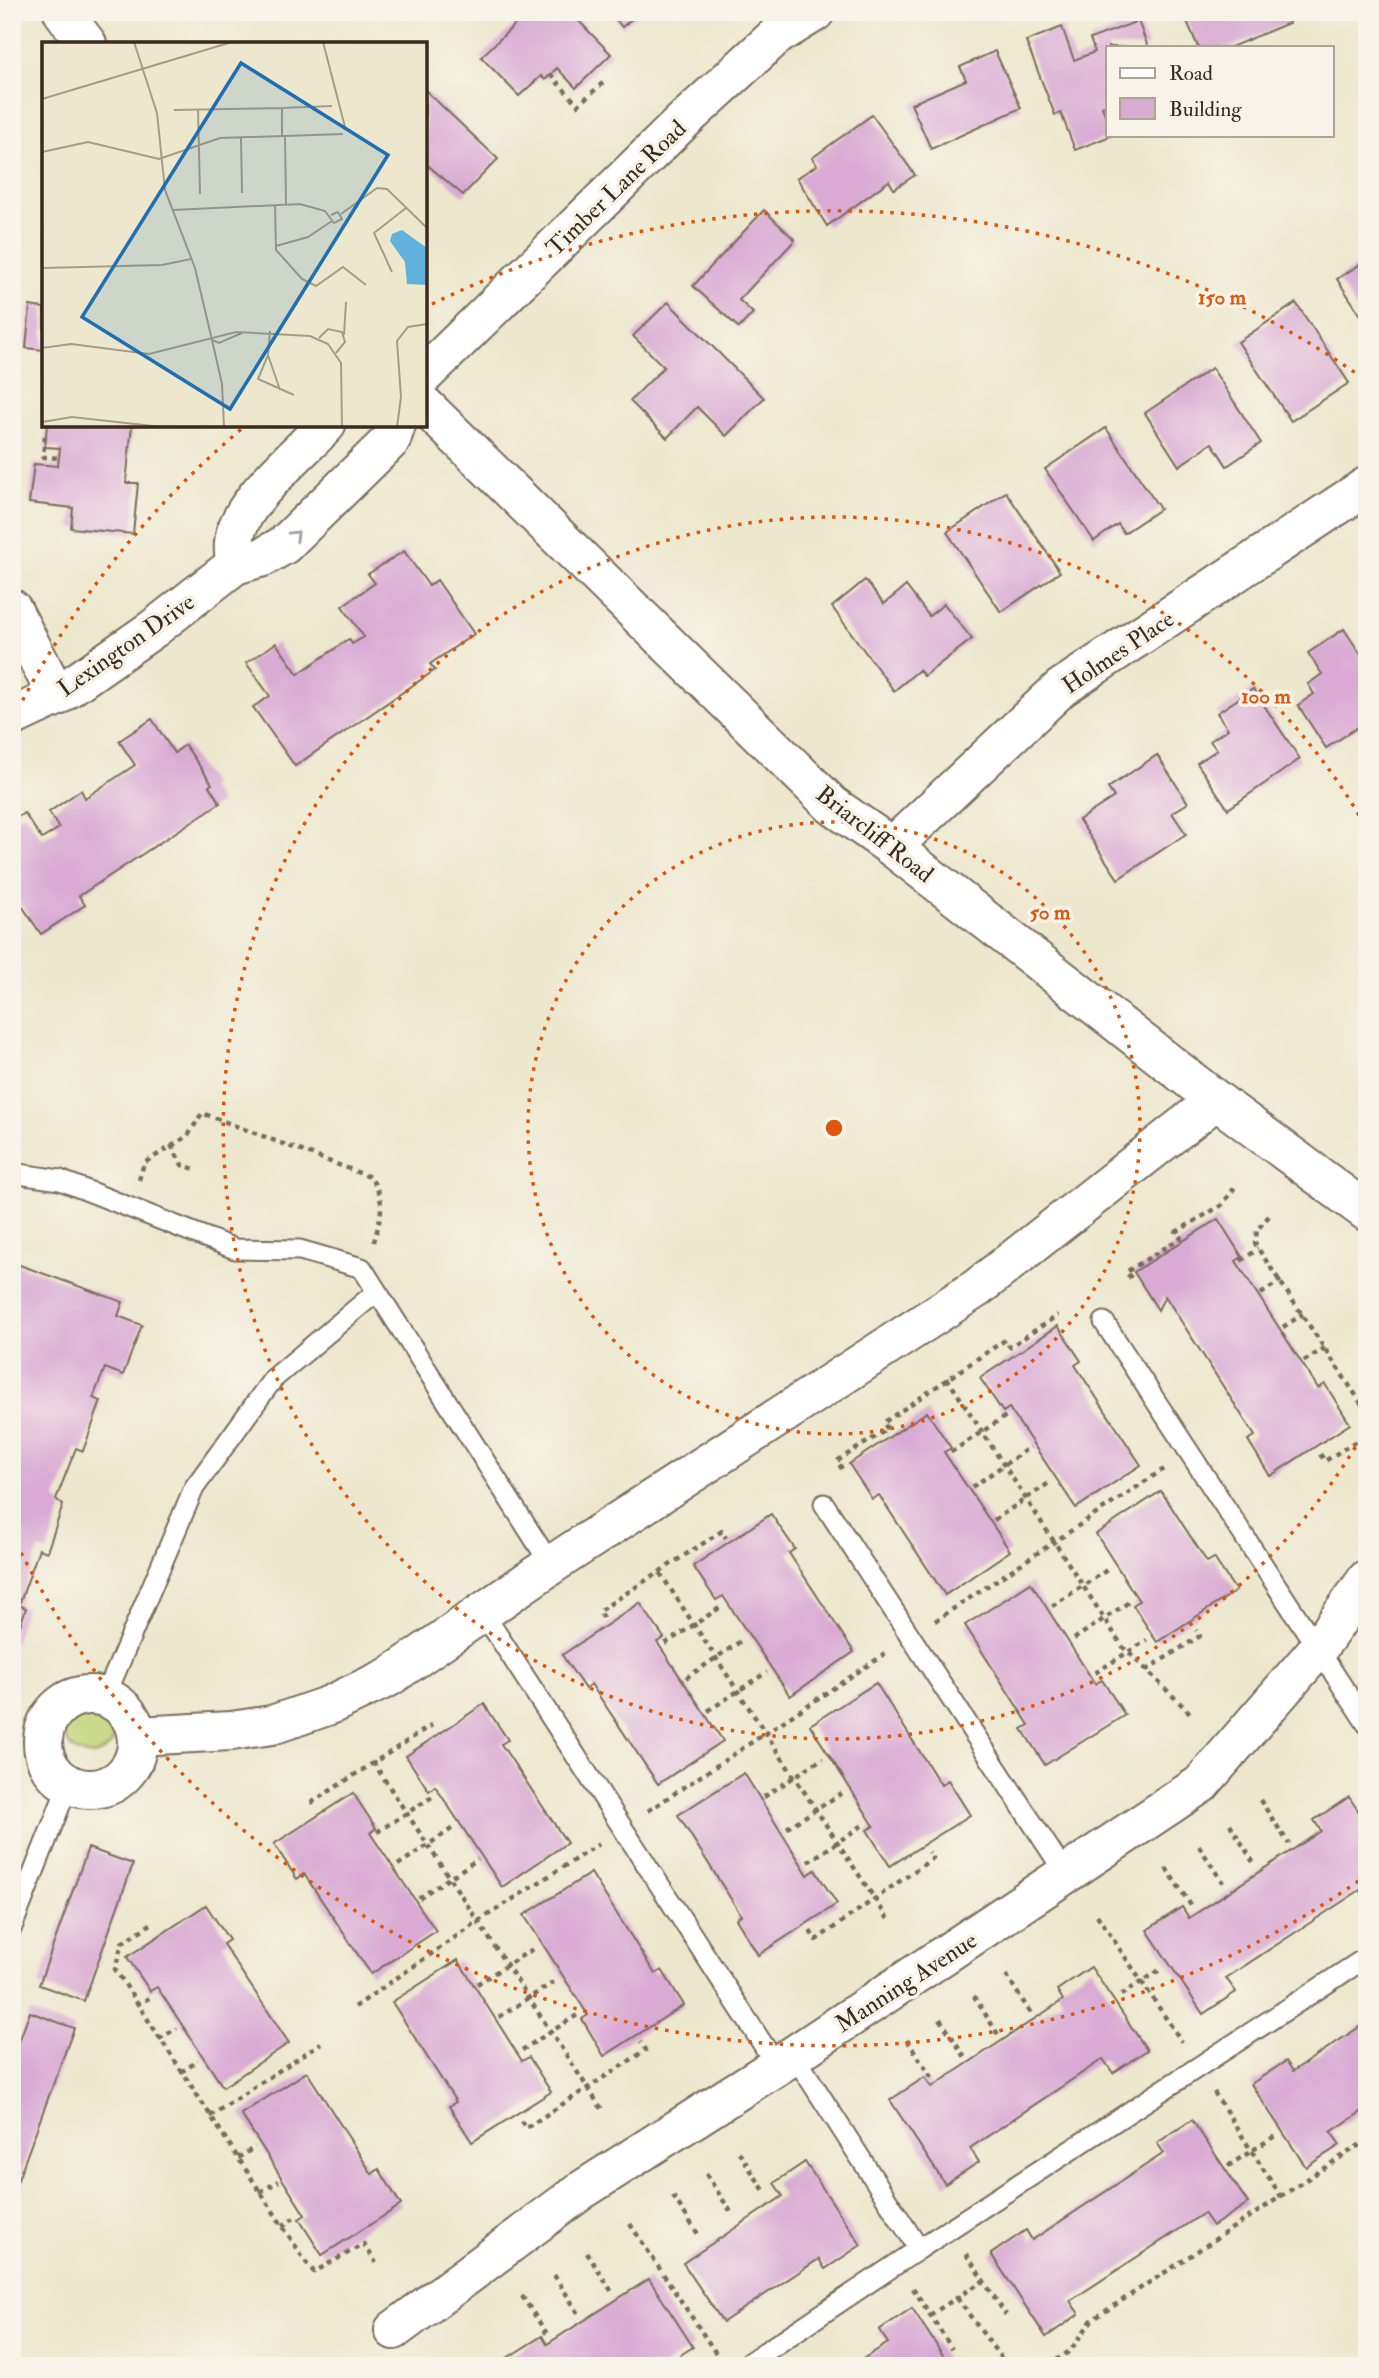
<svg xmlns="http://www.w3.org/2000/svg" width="1379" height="2378" font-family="'IM FELL Double Pica',serif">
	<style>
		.green { fill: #c1d376; stroke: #7e7e4a; stroke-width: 2 }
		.building { fill: #d9aad4 }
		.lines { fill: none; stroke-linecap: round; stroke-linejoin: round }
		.service-casing { stroke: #796c5b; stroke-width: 23 }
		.minor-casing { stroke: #796c5b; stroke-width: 42 }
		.tertiary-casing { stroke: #796c5b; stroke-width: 42 }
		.path { stroke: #796c5b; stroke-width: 4.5; stroke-dasharray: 5 5; stroke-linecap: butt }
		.service { stroke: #fff; stroke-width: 19 }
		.minor { stroke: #fff; stroke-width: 38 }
		.tertiary { stroke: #fff; stroke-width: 38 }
		.oneway { stroke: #a79f9a }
		.ring { fill: none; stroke: #df570d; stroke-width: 3.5; stroke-dasharray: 3.5 7 }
		.labels { text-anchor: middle; stroke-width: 7; stroke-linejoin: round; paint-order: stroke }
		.street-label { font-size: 24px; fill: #3b2a1e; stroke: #f7f3e8 }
		.inset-road { fill: none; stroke: #a69b87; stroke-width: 2 }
		.view { fill: #1f6fb2; fill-opacity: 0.15; stroke: #1f6fb2; stroke-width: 3.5 }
		.inset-edge { fill: none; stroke: #3b2a1e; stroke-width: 3.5 }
		.centre { fill: #df570d; stroke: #f7f3e8; stroke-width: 3.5 }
		.ring-label { font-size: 21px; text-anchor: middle; font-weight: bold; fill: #df570d; stroke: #f7f3e8; stroke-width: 7; stroke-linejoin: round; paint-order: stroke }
	</style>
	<rect width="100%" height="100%" fill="#f7f3e8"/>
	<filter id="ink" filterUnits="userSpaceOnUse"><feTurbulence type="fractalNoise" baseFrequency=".0143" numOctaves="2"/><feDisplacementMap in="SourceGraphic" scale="14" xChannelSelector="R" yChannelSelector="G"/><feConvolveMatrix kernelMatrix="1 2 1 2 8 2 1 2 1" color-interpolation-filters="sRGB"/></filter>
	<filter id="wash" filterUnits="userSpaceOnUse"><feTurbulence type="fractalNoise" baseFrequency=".00686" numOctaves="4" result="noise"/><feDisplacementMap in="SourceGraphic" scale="28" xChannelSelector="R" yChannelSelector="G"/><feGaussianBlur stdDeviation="1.57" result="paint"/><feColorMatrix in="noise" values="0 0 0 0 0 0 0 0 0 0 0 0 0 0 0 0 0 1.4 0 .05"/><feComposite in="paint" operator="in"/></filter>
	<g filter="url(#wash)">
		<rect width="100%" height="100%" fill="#ede7cd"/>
		<circle class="green" cx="90" cy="1729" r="26"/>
		<g id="blocks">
			<g class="building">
				<polygon points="528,12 570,12 611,54 576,88 557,68 545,80 541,76 519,96 481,57"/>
				<polygon points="610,12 640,12 622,27"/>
				<polygon points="1183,12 1285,12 1289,23 1231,47 1198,47"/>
				<polygon points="1138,21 1148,47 1108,47 1108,104 1102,107 1108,122 1108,135 1113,135 1075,150 1061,113 1055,115 1026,41 1062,27 1074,60 1095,52 1090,39"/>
				<polygon points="995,51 1021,108 931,149 911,104 966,80 960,67"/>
				<polygon points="425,90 498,159 463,195 425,163"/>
				<polygon points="872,115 915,175 894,189 889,181 827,226 797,178 817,165 812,158"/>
				<polygon points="764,210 795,240 739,300 753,313 739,328 693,286"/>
				<polygon points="1367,260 1367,325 1337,279"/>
				<polygon points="668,302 764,398 726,436 697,407 667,438 630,401 664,367 633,336"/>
				<polygon points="1296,303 1349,383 1291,421 1238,342"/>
				<polygon points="30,306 44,308 44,350 26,348"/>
				<polygon points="1212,368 1261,443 1227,466 1212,443 1179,466 1145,413"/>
				<polygon points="47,425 132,425 126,483 138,483 133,534 71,528 73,508 29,503 34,464 58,466 60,448 45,447"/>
				<polygon points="1106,428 1160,509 1124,533 1118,524 1094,541 1045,469"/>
				<polygon points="1006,492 1060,572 1001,612 947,532"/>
				<polygon points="404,551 429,586 437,580 474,634 430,664 435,670 295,766 253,707 270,696 246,663 276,643 298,674 349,639 352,644 364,637 342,606 375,583 368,574"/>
				<polygon points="865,580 884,604 906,586 929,616 944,604 972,639 924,676 919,670 894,691 832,607"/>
				<polygon points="1344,629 1367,664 1367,721 1326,748 1298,705 1314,694 1308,684 1322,674 1308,653"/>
				<polygon points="1253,689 1300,759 1228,809 1197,763 1217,750 1210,741 1228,729 1217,713"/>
				<polygon points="152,719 174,753 185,745 212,784 209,786 220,803 79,896 85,905 41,934 12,891 12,870 15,868 12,863 12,821 24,813 42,839 59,828 49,812 81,790 85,798 135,765 119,741"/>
				<polygon points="1157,755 1188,803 1172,813 1186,834 1118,879 1079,820 1114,797 1108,788"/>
				<polygon points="1218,1219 1242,1257 1236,1261 1318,1388 1325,1384 1350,1424 1270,1476 1248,1440 1255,1436 1165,1296 1158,1310 1134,1272"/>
				<polygon points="14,1263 123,1302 118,1316 142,1325 123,1375 105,1368 93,1398 101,1401 83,1451 76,1448 56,1499 63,1505 47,1552 39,1549 19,1605 26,1608 13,1646"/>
				<polygon points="1058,1326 1081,1361 1075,1365 1141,1465 1076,1508 1009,1408 1003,1412 980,1378"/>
				<polygon points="927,1412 951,1448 944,1452 1010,1551 945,1595 879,1495 872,1499 849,1464"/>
				<polygon points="1161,1491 1207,1562 1214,1558 1236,1591 1157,1642 1133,1605 1139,1601 1096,1534"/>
				<polygon points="771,1514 795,1549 789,1553 854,1652 790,1696 723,1596 716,1600 693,1566"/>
				<polygon points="1031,1583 1095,1684 1102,1680 1125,1715 1045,1765 1022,1729 1029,1725 965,1625"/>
				<polygon points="640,1603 664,1638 657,1642 723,1741 658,1784 591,1684 585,1689 562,1655"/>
				<polygon points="876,1683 941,1785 948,1780 970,1815 890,1866 867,1830 874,1826 810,1725"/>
				<polygon points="484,1704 508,1740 501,1744 567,1843 502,1887 435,1786 429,1791 406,1756"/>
				<polygon points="744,1773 808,1875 815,1870 837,1904 758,1955 736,1919 741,1915 678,1815"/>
				<polygon points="353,1793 376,1828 370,1833 436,1931 371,1974 304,1874 297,1879 274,1844"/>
				<polygon points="1349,1797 1367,1824 1367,1900 1360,1890 1226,1978 1236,1992 1203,2014 1147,1930 1182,1907 1189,1918 1321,1831 1314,1820"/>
				<polygon points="88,1848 133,1864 84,2001 39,1985"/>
				<polygon points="591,1873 655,1974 662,1970 684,2005 604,2056 582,2019 588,2015 524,1915"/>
				<polygon points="206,1905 229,1940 223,1944 289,2043 223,2087 157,1987 150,1991 127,1957"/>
				<polygon points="458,1960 522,2061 529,2057 551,2092 472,2142 449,2106 456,2102 392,2002"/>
				<polygon points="1091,1967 1147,2050 1113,2073 1103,2059 970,2148 979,2162 945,2184 890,2100 925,2077 932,2087 1063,2000 1057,1990"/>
				<polygon points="30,2012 74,2028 16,2185 12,2184 12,2060"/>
				<polygon points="1367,2022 1367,2108 1331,2132 1340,2145 1306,2167 1251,2084 1286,2061 1293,2071"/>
				<polygon points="307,2072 372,2174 379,2169 401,2205 322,2255 299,2219 305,2215 241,2114"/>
				<polygon points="1192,2120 1248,2203 1213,2226 1204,2213 1070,2301 1079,2314 1046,2337 991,2254 1026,2230 1032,2240 1164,2153 1157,2143"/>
				<polygon points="805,2162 861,2245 825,2269 819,2259 723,2322 683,2263 783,2196 774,2183"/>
				<polygon points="649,2279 693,2347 663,2366 512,2366 507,2358 542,2336 547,2344"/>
				<polygon points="912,2308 950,2366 852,2366 888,2343 879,2330"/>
			</g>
		</g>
	</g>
	<g filter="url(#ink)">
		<use href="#blocks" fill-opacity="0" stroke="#796c5b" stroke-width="2"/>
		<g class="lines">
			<g class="service-casing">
				<g id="service">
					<polyline points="12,1173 60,1180 235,1249 300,1250 362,1268 551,1565"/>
					<polyline points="1104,1322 1367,1724"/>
					<polyline points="824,1504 1067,1876"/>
					<polyline points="482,1611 777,2066"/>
					<polyline points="105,1697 194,1488 273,1379 375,1293"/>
					<polyline points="12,1927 69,1783"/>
					<polyline points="794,2055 919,2249 1367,1957"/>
					<polyline points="744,2366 919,2249"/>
				</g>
			</g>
			<g class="minor-casing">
				<g id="minor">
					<polyline points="425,374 680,124 776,36 815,12"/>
					<path d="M235,565C235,558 233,550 234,543C236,504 300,453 326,425"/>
					<polyline points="12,609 57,696"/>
					<polyline points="12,717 57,696 153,629 235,565 263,557 284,545 391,440 396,425"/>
					<polyline points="892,847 1061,688 1367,486"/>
					<circle cx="90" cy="1742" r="47"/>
					<polyline points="137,1736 231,1731 272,1725 330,1705 389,1677 551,1565 977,1288 1216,1100"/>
					<polyline points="394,2330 582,2190 794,2055 1201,1784 1317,1650 1367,1579"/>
				</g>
			</g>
			<g class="tertiary-casing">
				<g id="tertiary">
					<polyline points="63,12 87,44"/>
					<polyline points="425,406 832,805 892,847 1216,1100 1367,1212"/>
				</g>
			</g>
			<g class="path">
				<polyline points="550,74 578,105 604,82"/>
				<polyline points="45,436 43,457 59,458"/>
				<polyline points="171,1145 182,1165 195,1169"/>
				<path d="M139,1180L144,1163L188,1136L202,1113L370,1177C387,1200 381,1215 374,1242"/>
				<polyline points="1269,1216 1257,1230 1255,1244 1367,1412"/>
				<polyline points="1241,1261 1258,1249"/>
				<polyline points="1131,1278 1126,1272 1181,1238 1176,1232 1222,1205 1235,1187"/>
				<polyline points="1261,1294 1281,1280"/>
				<polyline points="1283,1327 1303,1314"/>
				<polyline points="1304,1361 1325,1348"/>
				<polyline points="947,1378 1123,1647 1191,1714"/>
				<polyline points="951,1452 1006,1416"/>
				<polyline points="1320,1454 1325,1461 1367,1434"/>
				<polyline points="842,1469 837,1461 888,1429 883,1423 1005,1340 1010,1347 1058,1315"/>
				<polyline points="972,1487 1030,1447"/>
				<polyline points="994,1520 1052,1481"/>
				<polyline points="660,1573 888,1919"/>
				<polyline points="1052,1606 1110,1568"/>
				<polyline points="603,1618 599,1611 722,1531 726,1538"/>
				<polyline points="935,1621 1164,1469"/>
				<polyline points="1074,1639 1132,1600"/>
				<polyline points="665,1644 721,1607"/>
				<polyline points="1146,1670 1200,1636 1196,1630"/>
				<polyline points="1095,1673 1147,1640"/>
				<polyline points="686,1678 744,1639"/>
				<polyline points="708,1711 767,1672"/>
				<polyline points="373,1762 603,2111"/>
				<polyline points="764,1797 823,1758"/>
				<polyline points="1260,1800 1289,1844"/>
				<polyline points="311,1803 432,1725"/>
				<polyline points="648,1811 885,1654"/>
				<polyline points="1230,1824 1253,1862"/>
				<polyline points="787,1828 845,1791"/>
				<polyline points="377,1832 435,1795"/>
				<polyline points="1199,1846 1223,1883"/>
				<polyline points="808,1862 866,1823"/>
				<polyline points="398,1865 456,1826"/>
				<polyline points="1166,1868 1192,1907"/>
				<polyline points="419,1898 478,1859"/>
				<polyline points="1097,1915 1182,2042"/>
				<polyline points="151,1924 122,1943 115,1969 306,2262 314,2272 364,2244 376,2263"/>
				<polyline points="810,1931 816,1940 933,1858 929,1852"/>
				<polyline points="1006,1975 1032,2015"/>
				<polyline points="477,1984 536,1947"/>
				<polyline points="1121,1995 1163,1968"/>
				<polyline points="974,1996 999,2036"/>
				<polyline points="136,2005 153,1996"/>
				<polyline points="355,2007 477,1922 599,1844"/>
				<polyline points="499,2017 557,1980"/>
				<polyline points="940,2019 965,2057"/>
				<polyline points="159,2039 177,2028"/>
				<polyline points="907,2040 933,2079"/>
				<polyline points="522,2050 579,2014"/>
				<polyline points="181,2072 198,2061"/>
				<polyline points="1214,2092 1281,2197"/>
				<polyline points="210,2116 321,2043"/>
				<polyline points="521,2121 526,2128 646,2050 641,2042"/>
				<polyline points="739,2152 765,2192"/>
				<polyline points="238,2158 255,2147"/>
				<polyline points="1228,2166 1275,2136"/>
				<polyline points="706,2174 731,2212"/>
				<polyline points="260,2192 279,2181"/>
				<polyline points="673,2196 698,2234"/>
				<polyline points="630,2224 717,2355"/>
				<polyline points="282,2226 294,2218"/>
				<polyline points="587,2253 612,2292"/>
				<polyline points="966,2254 1006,2315"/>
				<polyline points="554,2275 579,2314"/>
				<polyline points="913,2288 952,2349"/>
				<polyline points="522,2296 547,2334"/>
				<polyline points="957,2298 1007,2366"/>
				<polyline points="930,2315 983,2281"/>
				<polyline points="1048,2366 1070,2351 1092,2320 1367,2140"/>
			</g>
			<use href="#service" class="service"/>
			<use href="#minor" class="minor"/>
			<use href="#tertiary" class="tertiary"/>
		</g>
		<defs><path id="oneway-chevron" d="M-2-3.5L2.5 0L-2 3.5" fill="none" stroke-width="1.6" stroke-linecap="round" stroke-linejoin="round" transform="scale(1.75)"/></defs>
		<use class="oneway" href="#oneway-chevron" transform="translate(295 535) rotate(-45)"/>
	</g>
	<g class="ring">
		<circle cx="834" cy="1128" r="306"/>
		<path d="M1366 1429A611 611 0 1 1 1366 827"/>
		<path d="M1367 1875A917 917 0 0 1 13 1537M13 719A917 917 0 0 1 245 426M432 304A917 917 0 0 1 1367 381"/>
	</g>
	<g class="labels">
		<g class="street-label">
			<text transform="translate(616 188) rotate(-44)" y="8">Timber Lane Road</text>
			<text transform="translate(126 645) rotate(-35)" y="8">Lexington Drive</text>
			<text transform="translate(1118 652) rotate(-34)" y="8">Holmes Place</text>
			<text transform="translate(875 834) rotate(38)" y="8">Briarcliff Road</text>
			<text transform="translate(906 1982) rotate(-33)" y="8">Manning Avenue</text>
		</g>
	</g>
	<g transform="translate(42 42)">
		<rect width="385" height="385" fill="#ede7cd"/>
		<path d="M360,188L385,206V243L365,242L363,220L348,199L350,192Z" fill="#62b1dc"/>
		<path class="inset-road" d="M92,0L115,71L123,148L153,226L170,298L180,342L182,385M281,0L303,85M0,57L190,0M240,66L290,64M156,67L158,152M132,68L240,66V95M243,95L244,163M199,96L200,151M0,110L46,100L117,117L178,96L301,92M233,163L234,208L260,237L274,244L301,225L324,243M131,168L258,162L283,169L292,181L300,177L296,170L289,173M299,172L335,146L345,147L385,186M234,204L266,195L290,179M0,226L120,223L149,217M350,230L332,191L364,166M228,289L226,313L216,337L252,353M302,293L304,260M277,296L286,287L300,290L303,300L294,311M170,298L177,301L200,291M0,306L29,302L107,312L194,290L268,294L286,302L299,321L300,385M226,313L238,348M0,380L30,375L120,385M355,385L359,355L355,299L366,285L385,282"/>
		<path class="view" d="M199,21L346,113L188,367L40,275Z"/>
		<rect width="385" height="385" class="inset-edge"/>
	</g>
	<circle cx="834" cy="1128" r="10" class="centre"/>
	<g class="ring-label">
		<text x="1222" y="304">150 m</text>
		<text x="1266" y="703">100 m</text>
		<text x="1050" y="919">50 m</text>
	</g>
	<rect width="1379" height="2378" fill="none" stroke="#f7f3e8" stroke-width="42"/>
	<rect x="1106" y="46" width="228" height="91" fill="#f7f3e8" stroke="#aca397" stroke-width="2"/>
	<rect x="1120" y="68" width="35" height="10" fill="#ffffff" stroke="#aca397" stroke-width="2"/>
	<text x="1169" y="80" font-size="21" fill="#3b2a1e">Road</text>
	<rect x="1120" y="98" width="35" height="21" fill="#d9aad4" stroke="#aca397" stroke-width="2"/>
	<text x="1169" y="116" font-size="21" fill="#3b2a1e">Building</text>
</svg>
